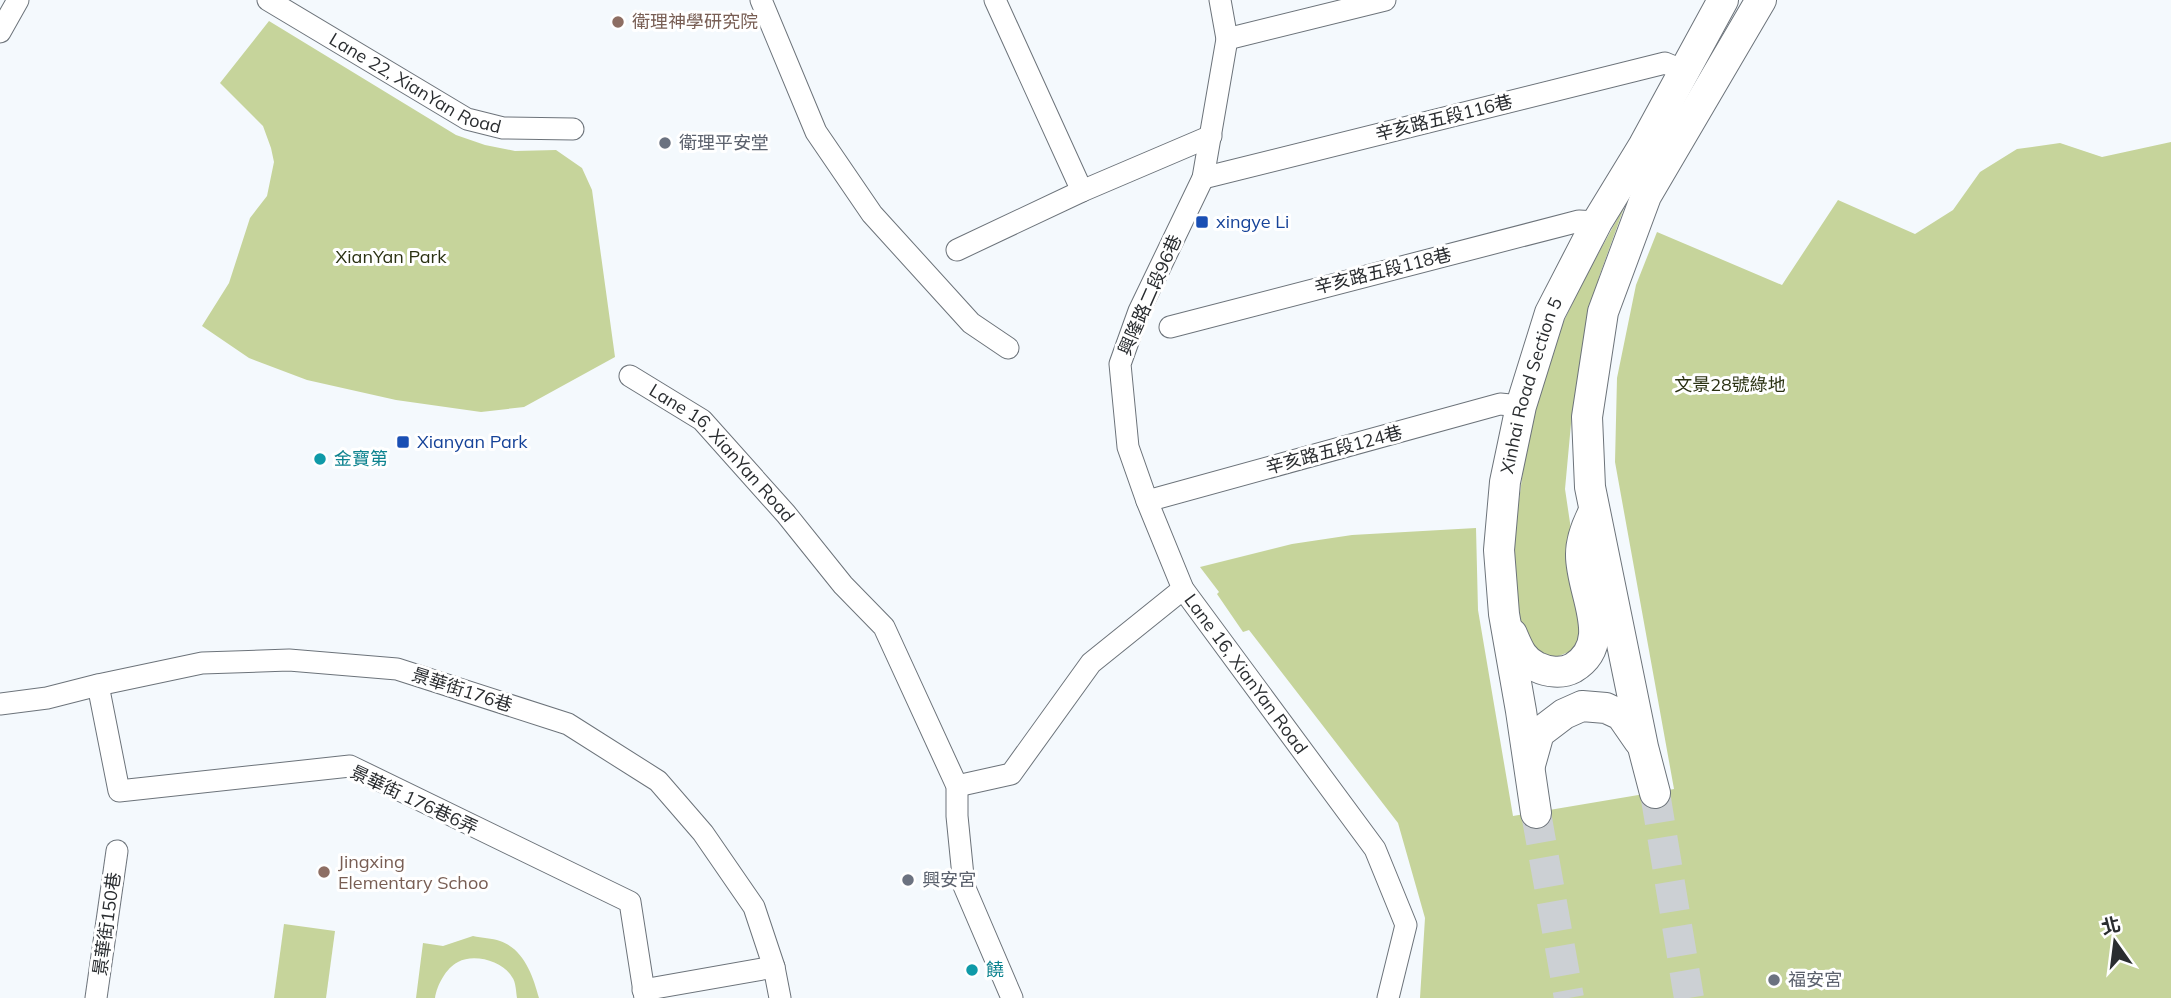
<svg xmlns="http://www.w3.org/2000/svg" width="2171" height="998" font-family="Mulish,'Noto Sans TC',sans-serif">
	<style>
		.green { fill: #c6d49b }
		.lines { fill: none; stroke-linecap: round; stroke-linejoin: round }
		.secondary-tunnel { stroke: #ccd0d4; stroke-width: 30; stroke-dasharray: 30 15; stroke-linecap: butt }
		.minor-casing { stroke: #6c737a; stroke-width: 23 }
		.secondary-casing { stroke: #6c737a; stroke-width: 32 }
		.minor { stroke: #fff; stroke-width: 21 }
		.secondary { stroke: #fff; stroke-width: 30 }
		.education-dot { fill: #8d6e63; stroke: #fff; stroke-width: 2.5 }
		.worship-dot { fill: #6b7280; stroke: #fff; stroke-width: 2.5 }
		.transit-dot { fill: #1a4fb4; stroke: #fff; stroke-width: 2.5 }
		.culture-dot { fill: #0f9aa8; stroke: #fff; stroke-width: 2.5 }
		.labels { text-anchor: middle; stroke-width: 6; stroke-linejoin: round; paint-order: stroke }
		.education-label { font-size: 18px; fill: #785e54; stroke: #fff; text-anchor: start }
		.street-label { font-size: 18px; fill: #2a2d30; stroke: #fff }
		.worship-label { font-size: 18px; fill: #5b616d; stroke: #fff; text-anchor: start }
		.transit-label { font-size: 18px; fill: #164399; stroke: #fff; text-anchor: start }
		.park-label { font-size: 18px; fill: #2a3112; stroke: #fff }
		.culture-label { font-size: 18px; fill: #0d838f; stroke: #fff; text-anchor: start }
	</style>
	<rect width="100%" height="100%" fill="#f4f9fd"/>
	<g class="green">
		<polygon points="269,21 456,135 485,145 515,151 556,150 582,168 592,190 615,357 524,407 481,412 396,400 307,380 249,358 202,326 229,283 250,218 267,196 274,162 271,148 263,126 220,83"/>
		<polygon points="2171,142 2171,998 1420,998 1425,918 1398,823 1249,630 1243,632 1217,594 1219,592 1200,567 1292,544 1352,535 1476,528 1478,610 1513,816 1674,789 1615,462 1617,378 1636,285 1657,232 1782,285 1838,200 1915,234 1953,210 1980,172 2017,149 2060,143 2102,157"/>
		<polygon points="1625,205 1599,277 1572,413 1565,489 1585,624 1576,649 1554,658 1532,652 1522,637 1516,596 1514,538 1528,433 1557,335 1585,278"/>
		<polygon points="284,924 335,931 326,998 274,998"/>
		<path d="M473,936C482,938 492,938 500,941C524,949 533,976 539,998H517C516,992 516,982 512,977C503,961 474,953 458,962C446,968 437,985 435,998H416L423,943L443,946Z"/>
	</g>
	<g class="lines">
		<g class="secondary-tunnel">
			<polyline points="1655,793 1689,998"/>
			<polyline points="1536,813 1569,998"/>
		</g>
		<g class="minor-casing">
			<g id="minor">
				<path id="s1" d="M268,0L467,119L503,128L573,129"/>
				<polyline points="761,0 816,132 872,214 971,323 1008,348"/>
				<polyline points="995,0 1082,191"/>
				<path id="s2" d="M1220,0L1227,39L1203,178L1139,311L1120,364L1128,447L1147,501L1183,589L1375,849L1406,925L1388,998"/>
				<polyline points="0,32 18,0"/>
				<polyline points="1227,39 1385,0"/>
				<polyline points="1203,178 1665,63 1684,71"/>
				<polyline points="957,250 1082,191 1211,136"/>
				<polyline points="1170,327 1579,221 1597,222"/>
				<path id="s3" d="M630,376L702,420L786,514L843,585L884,627L957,786V816L964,886L1012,998"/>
				<polyline points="1147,501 1500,404 1521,406"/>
				<polyline points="98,685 119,791 350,766 630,902 645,998"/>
				<polyline points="0,704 47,698 98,685 202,663 289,660 397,669 568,724 658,781 703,833 754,907 774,967 780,998"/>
				<polyline points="957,786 1011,774 1091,663 1183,589"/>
				<polyline points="643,990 774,967"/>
				<polyline points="96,998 117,851"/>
			</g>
		</g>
		<g class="secondary-casing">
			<g id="secondary">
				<path d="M1512,634C1518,648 1522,660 1537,667C1547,672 1562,674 1573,668C1616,642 1580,592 1581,554C1581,540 1587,525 1593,513"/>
				<polyline points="1530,765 1539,733 1564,714 1582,706 1606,708 1621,715 1639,741"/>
				<polyline points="1655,793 1643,747 1590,487 1587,417 1603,312 1646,196 1761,0"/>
				<path id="s4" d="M1536,813L1521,711L1504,614L1499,550L1505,482L1521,406L1550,313L1597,222L1644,145L1723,0"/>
			</g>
		</g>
		<use href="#minor" class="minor"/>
		<use href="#secondary" class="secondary"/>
	</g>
	<g class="education-dot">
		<circle cx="618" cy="22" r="7"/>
		<circle cx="324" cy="872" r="7"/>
	</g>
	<g class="worship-dot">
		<circle cx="665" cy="143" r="7"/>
		<circle cx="908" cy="880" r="7"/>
		<circle cx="1774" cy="980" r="7"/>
	</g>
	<g class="transit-dot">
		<rect x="1195" y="215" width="14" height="14" rx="3.5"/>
		<rect x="396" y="435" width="14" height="14" rx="3.5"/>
	</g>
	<g class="culture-dot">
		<circle cx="320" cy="459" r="7"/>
		<circle cx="972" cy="970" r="7"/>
	</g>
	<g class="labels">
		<g class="education-label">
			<text x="632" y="28">衛理神學研究院</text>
			<text x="338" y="868">Jingxing<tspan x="338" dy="21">Elementary Schoo</tspan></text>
		</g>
		<g class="street-label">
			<text dy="6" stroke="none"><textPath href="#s1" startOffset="170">Lane 22, XianYan Road</textPath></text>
			<text transform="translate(1444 118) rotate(-14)" y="6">辛亥路五段116巷</text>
			<text transform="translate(1383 271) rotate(-14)" y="6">辛亥路五段118巷</text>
			<text transform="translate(1150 295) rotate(-66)" y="6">興隆路二段96巷</text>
			<text dy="6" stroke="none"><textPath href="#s4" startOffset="434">Xinhai Road Section 5</textPath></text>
			<text transform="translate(1334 450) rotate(-15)" y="6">辛亥路五段124巷</text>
			<text dy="6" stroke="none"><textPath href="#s3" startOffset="121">Lane 16, XianYan Road</textPath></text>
			<text dy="6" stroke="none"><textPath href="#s2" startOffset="726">Lane 16, XianYan Road</textPath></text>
			<text transform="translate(462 690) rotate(18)" y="6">景華街176巷</text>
			<text transform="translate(414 800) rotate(25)" y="6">景華街 176巷6弄</text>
			<text transform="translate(107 924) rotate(-82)" y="6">景華街150巷</text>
		</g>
		<g class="worship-label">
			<text x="679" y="149">衛理平安堂</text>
			<text x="922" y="886">興安宮</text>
			<text x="1788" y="986">福安宮</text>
		</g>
		<g class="transit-label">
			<text x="1216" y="228">xingye Li</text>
			<text x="417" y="448">Xianyan Park</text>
		</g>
		<g class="park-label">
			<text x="391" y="263">XianYan Park</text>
			<text x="1730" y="391">文景28號綠地</text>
		</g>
		<g class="culture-label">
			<text x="334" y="465">金寶第</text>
			<text x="986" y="976">饒</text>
		</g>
	</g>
	<g transform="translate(2115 942) rotate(346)" stroke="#ffffff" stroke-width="5" paint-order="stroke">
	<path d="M0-5L12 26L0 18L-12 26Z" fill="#2a2d30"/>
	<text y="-10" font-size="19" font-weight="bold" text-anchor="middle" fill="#2a2d30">北</text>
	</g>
</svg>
